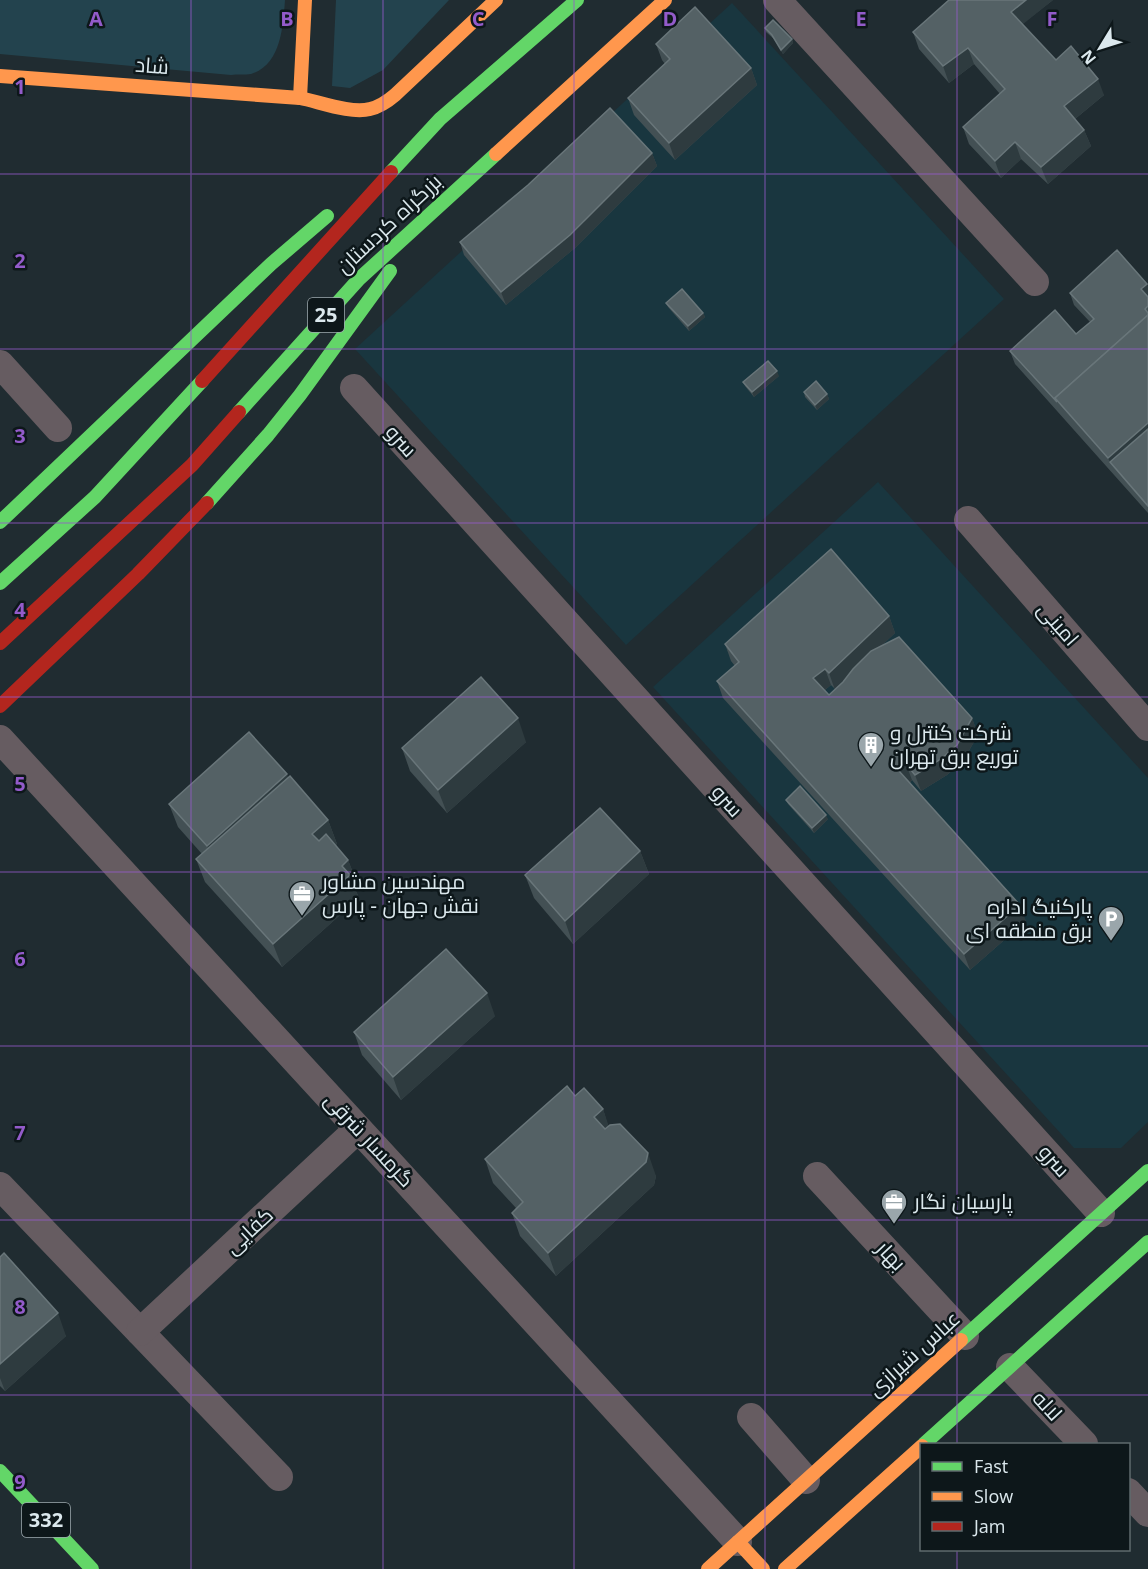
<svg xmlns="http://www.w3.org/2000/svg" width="1148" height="1569" font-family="'Open Sans',Cairo,sans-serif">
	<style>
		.built { fill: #19363f }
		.green { fill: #23434e }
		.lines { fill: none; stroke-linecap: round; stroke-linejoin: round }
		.street { stroke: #665c61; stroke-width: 28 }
		.fast { stroke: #63d668; stroke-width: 14 }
		.slow { stroke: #ff974d; stroke-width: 14 }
		.jam { stroke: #b3261e; stroke-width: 14 }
		.wall { fill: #435054; fill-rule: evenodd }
		.shaded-wall { fill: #2e3b3f }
		.building { fill: #546165; stroke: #69767a; stroke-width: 1.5 }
		.grid { fill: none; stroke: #935bca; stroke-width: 1.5; stroke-opacity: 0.55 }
		.labels { text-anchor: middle; stroke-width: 5; stroke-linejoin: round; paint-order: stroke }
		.shield { fill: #0d171a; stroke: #9da9ae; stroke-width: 1.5 }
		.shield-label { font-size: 20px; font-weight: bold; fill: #dbe8ed }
		.street-label { font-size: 21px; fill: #dbe8ed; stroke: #0d171a }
		.poi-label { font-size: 21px; fill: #dbe8ed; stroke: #0d171a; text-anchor: start }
		.grid-label { font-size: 20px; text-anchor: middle; font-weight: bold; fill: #935bca; stroke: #0d171a; stroke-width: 5; stroke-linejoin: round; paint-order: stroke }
	</style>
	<rect width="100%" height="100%" fill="#202c31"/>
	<g class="built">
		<polygon points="732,3 1004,299 626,645 355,349"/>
		<polygon points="878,482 1148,778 1148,1122 1121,1148 1074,1148 653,687"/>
	</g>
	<g class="green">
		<path d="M0,0H285C283,27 281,65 251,74C245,75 237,74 231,75L0,54Z"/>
		<polygon points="336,0 449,0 383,70 350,88 332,86"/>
	</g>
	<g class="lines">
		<g class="street">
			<polyline points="777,0 1035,282"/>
			<polyline points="0,364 58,428"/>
			<polyline points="354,388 1101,1213"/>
			<polyline points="968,520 1148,727"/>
			<polyline points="0,739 738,1542"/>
			<polyline points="817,1176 965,1336"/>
			<polyline points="0,1186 279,1477"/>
			<polyline points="140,1332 358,1129"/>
			<polyline points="1010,1367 1084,1444"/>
			<polyline points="751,1417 806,1480"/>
			<polyline points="1128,1492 1148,1513"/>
		</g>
		<g class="fast">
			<polyline points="391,172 440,119 577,0"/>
			<polyline points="239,412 359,279 496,154"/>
			<polyline points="207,503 268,435 300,395 390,271"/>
			<polyline points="0,522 271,264 327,216"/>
			<polyline points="0,583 95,497 202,381"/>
			<polyline points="961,1340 1148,1171"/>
			<polyline points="924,1444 1148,1242"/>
			<polyline points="0,1471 92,1569"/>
		</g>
		<g class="slow">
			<polyline points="0,76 300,98 305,0"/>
			<path d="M300,98C320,102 351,114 370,109C379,107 388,101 395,95L496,0"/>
			<polyline points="496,154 665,0"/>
			<polyline points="738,1542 763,1569"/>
			<polyline points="708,1569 961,1340"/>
			<polyline points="785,1569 922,1446"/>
		</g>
		<g class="jam">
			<polyline points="202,381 391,172"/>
			<polyline points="0,643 192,465 239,412"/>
			<polyline points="0,706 138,574 207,503"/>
		</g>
	</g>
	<g class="wall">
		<polygon points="1053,0 1022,24 1056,60 1104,95 1075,119 1084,130 1091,146 1048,184 1021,159 1001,178 969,144 963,127 1000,94 974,64 949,83 919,49 913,32"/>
		<polygon points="765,28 792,39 793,43 783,54 774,39 766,32"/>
		<polygon points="656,44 751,68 757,85 675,160 634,115 628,98 665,64 662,60"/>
		<polygon points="652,153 657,166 575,248 506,305 464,255 460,242"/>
		<polygon points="1148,286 1148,513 1015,364 1010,351 1076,334 1090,322 1074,305 1070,293"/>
		<polygon points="666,303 703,313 705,317 689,331 668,307"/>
		<polygon points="779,376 754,397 745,386 743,382"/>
		<polygon points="804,392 827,394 829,399 817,410 805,397"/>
		<path d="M889,616L895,633L880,647L972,718L978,735L963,761L947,775L921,791L912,780L910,783L1026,921L970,970L723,698L717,681L735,666L731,661L725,644ZM831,685L835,689L829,695L825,690Z"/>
		<polygon points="526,742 447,813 410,771 402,748"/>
		<polygon points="288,777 328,820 337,844 335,845 348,860 357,883 354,886 359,898 282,967 205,882 196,859 202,854 178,827 169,804"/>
		<polygon points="786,800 828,819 814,833 788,804"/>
		<polygon points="640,851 649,874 573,944 534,898 525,875"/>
		<polygon points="495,1016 401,1100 362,1055 354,1032"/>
		<polygon points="575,1096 603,1109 608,1126 656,1176 654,1185 556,1276 520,1236 512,1213 516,1208 493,1183 485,1159"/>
		<polygon points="0,1257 66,1336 5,1391 0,1386"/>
	</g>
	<g class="shaded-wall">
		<polygon points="1026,0 1053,0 1017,29 1011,12"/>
		<polygon points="792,39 793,43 783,54 781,50"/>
		<polygon points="968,48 974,64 949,83 943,66"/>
		<polygon points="751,68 757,85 675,160 669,143"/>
		<polygon points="1098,79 1104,95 1070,123 1064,106"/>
		<polygon points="1084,130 1091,146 1048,184 1041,167"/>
		<polygon points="1015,142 1021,159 1001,178 995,161"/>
		<polygon points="652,153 657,166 575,248 506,305 501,292"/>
		<polygon points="1147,284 1148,286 1148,300 1141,289"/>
		<polygon points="703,313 705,317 689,331 688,326"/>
		<polygon points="777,371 779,376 754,397 752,392"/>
		<polygon points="827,394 829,399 817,410 815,405"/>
		<polygon points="1148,423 1148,445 1110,462 1108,458"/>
		<polygon points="889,616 895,633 835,690 829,673"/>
		<polygon points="825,669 831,685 819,695 813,678"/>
		<polygon points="518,718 526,742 447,813 438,790"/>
		<polygon points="972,718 978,735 963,761 947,775 921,791 915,775"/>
		<polygon points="906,764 912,780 906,787 899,771"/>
		<polygon points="287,774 296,798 216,869 207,846"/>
		<polygon points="826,815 828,819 814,833 812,828"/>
		<polygon points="328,820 337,844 321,858 312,834"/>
		<polygon points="640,851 649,874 573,944 565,921"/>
		<polygon points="348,860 357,883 354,886 359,898 282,967 273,944"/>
		<polygon points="1020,905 1026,921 970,970 964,954"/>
		<polygon points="487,993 495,1016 401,1100 393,1077"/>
		<polygon points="603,1109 611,1133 603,1141 594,1117"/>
		<polygon points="648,1153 656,1176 654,1185 556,1276 548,1253"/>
		<polygon points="58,1313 66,1336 5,1391 0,1378 0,1364"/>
	</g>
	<g class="building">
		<polygon points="949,0 1026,0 1011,12 1056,60 1071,46 1098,79 1064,106 1084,130 1041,167 1015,142 995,161 963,127 1005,89 968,48 943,66 913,32"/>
		<polygon points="695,7 751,68 669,143 628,98 670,59 656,44"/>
		<polygon points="773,20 792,39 781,50 772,35 765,28"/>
		<polygon points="610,108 652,153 570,235 501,292 460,242 528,185"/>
		<polygon points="1117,250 1147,284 1141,289 1148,297 1148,306 1145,309 1148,313 1148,315 1055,398 1057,402 1010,351 1055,310 1076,334 1094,319 1070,293"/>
		<polygon points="682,289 703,313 688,326 666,303"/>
		<polygon points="1148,315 1148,423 1108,458 1055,398"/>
		<polygon points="768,361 777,371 752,392 743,382"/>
		<polygon points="816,381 827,394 815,405 804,392"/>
		<polygon points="1148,429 1148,506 1110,462"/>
		<polygon points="831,549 889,616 829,673 825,669 813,678 829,695 843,682 853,669 871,651 899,637 972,718 957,745 941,759 915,775 906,764 899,771 1020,905 964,954 717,681 739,662 725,644"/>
		<polygon points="481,677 518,718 438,790 402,748"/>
		<polygon points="249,732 287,774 207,846 169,804"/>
		<polygon points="290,776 328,820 312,834 319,841 326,834 348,860 342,866 350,875 273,944 196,859"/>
		<polygon points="800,786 826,815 812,828 786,800"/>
		<polygon points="600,808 640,851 565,921 525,875"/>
		<polygon points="446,949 487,993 393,1077 354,1032"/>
		<polygon points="567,1086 575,1096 584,1088 603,1109 594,1117 605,1129 610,1125 620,1124 648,1153 646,1162 548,1253 512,1213 523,1202 485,1159"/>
		<polygon points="4,1253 58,1313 0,1364 0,1257"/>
	</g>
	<path class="grid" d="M191,0V1569M383,0V1569M574,0V1569M765,0V1569M957,0V1444M0,174H1148M0,349H1148M0,523H1148M0,697H1148M0,872H1148M0,1046H1148M0,1220H1148M0,1395H1148M957,1550V1569"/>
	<defs>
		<g id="building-pin" transform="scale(1.35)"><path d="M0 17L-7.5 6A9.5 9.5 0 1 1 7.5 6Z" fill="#9aa6ab" stroke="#0d171a"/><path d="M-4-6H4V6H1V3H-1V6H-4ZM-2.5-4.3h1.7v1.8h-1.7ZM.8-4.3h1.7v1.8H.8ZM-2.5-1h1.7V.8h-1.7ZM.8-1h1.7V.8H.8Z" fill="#fff"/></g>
		<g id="office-pin" transform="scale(1.35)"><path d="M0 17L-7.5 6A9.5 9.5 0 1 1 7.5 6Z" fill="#9aa6ab" stroke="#0d171a"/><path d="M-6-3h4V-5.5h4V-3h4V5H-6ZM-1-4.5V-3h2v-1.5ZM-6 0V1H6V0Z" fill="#fff"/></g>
		<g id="parking-pin" transform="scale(1.35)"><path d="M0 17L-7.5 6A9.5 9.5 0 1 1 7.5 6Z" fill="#9aa6ab" stroke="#0d171a"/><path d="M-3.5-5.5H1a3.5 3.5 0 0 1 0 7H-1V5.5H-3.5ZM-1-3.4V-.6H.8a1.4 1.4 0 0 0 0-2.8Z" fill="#fff"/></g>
	</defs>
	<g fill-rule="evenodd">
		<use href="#building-pin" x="871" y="745"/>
		<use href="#office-pin" x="302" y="894"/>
		<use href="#parking-pin" x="1111" y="919"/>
		<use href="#office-pin" x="894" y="1202"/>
	</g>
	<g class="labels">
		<g class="shield">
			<rect x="308" y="298" width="36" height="34" rx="4.5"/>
			<rect x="22" y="1503" width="48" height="34" rx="4.5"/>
		</g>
		<g class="shield-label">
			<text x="326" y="322">25</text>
			<text x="46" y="1527">332</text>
		</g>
		<g class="street-label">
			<text transform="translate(152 66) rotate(4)" y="7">شاد</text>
			<text transform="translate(389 224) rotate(-43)" y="7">بزرگراه کردستان</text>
			<text transform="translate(401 441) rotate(48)" y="7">سرو</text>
			<text transform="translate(1058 624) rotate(49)" y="7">امینی</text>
			<text transform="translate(727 801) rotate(48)" y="7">سرو</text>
			<text transform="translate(369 1140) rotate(47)" y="7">گرمسار شرقی</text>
			<text transform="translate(1054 1161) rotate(48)" y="7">سرو</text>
			<text transform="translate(249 1231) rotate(-43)" y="7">کفایی</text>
			<text transform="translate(891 1256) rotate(47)" y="7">بهار</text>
			<text transform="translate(914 1354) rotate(-42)" y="7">عباس شیرازی</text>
			<text transform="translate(1047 1406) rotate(47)" y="7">لاله</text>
		</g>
		<g class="poi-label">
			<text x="890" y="740">شرکت کنترل و<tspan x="890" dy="24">توریع برق تهران</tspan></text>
			<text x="322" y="889">مهندسین مشاور<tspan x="322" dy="24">نقش جهان - پارس</tspan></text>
			<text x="1092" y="914" text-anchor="end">پارکنیگ اداره<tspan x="1092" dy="24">برق منطقه ای</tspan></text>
			<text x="914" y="1209">پارسیان نگار</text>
		</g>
	</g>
	<g class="grid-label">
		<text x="96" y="26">A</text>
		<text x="287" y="26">B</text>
		<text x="478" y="26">C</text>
		<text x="670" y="26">D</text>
		<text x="861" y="26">E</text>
		<text x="1052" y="26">F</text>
		<text x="20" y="94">1</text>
		<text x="20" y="268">2</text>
		<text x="20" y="443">3</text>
		<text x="20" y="617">4</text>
		<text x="20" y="791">5</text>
		<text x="20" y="966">6</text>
		<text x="20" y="1140">7</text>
		<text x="20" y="1314">8</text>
		<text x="20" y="1489">9</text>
	</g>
	<rect x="920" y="1443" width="210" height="108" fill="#0d171a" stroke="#5f6b6e" stroke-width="1.5"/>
	<rect x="932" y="1462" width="30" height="9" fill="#63d668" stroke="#5f6b6e" stroke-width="1.5"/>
	<text x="974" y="1473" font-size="18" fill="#dbe8ed">Fast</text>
	<rect x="932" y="1492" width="30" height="9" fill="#ff974d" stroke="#5f6b6e" stroke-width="1.5"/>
	<text x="974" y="1503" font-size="18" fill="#dbe8ed">Slow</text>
	<rect x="932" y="1522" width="30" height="9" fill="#b3261e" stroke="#5f6b6e" stroke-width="1.5"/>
	<text x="974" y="1533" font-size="18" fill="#dbe8ed">Jam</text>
	<g transform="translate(1100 48) rotate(232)" stroke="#0d171a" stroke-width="4.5" paint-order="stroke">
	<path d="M0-4.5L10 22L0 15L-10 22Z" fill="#dbe8ed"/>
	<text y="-9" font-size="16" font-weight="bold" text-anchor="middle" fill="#dbe8ed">N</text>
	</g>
</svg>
